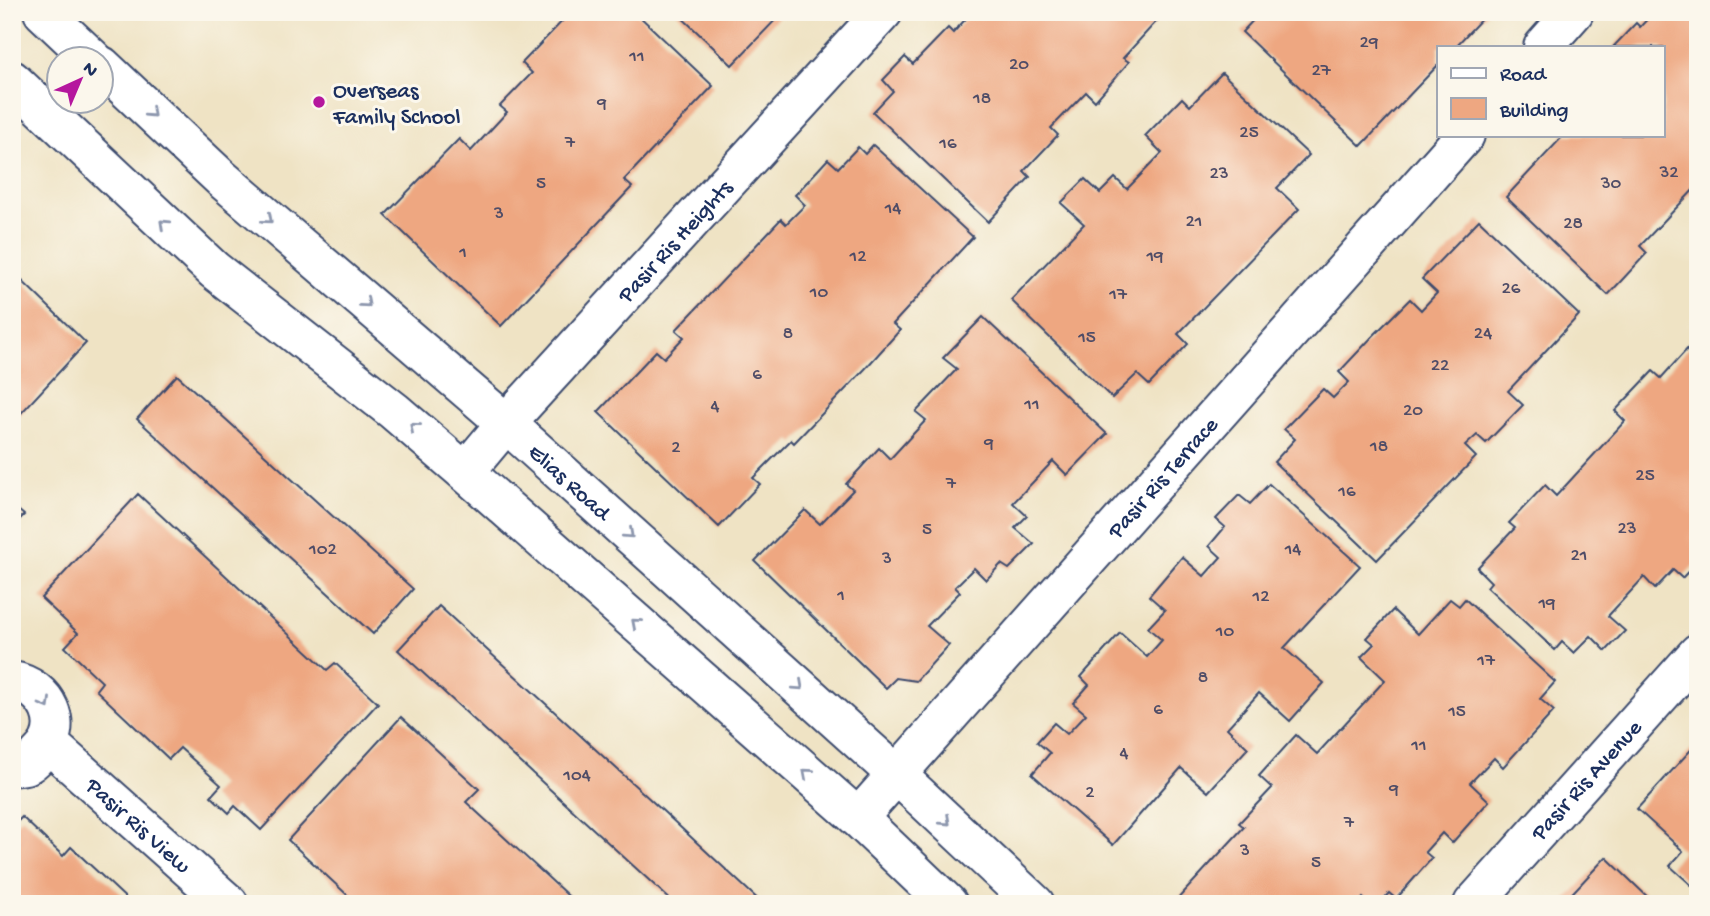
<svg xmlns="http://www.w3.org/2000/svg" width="1710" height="916" font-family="'Gochi Hand',sans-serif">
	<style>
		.building { fill: #eea781 }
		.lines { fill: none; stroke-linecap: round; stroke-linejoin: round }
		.street-casing { stroke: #3b4a6d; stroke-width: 42 }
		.secondary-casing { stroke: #3b4a6d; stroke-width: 42 }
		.street { stroke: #fff; stroke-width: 38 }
		.secondary { stroke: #fff; stroke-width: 38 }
		.oneway { stroke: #8d97ae }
		.poi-dot { fill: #b5179e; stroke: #fbf7ec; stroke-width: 2.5 }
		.labels { text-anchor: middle; stroke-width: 6; stroke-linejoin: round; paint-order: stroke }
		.number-label { font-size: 19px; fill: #504d67 }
		.poi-label { font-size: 23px; fill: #1b2f5e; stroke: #fbf7ec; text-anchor: start }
		.street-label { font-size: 23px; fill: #1b2f5e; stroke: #fbf7ec }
	</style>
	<rect width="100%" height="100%" fill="#fbf7ec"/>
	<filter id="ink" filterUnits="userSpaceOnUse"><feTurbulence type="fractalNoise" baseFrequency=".0143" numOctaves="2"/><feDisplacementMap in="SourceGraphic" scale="14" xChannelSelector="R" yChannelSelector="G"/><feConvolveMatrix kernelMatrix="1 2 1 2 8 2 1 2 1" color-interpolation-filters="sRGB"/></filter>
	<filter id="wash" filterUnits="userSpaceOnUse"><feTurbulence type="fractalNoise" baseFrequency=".00686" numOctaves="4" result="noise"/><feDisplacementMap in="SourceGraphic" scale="28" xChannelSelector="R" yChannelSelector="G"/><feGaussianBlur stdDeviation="1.57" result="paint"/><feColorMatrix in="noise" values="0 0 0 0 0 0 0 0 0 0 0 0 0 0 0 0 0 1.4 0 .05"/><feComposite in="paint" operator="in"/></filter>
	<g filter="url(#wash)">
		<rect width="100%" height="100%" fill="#efe3c4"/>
		<g id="blocks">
			<g class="building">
				<polygon points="571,12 635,12 713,86 624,180 632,187 501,326 385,215 459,139 471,151 507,112 500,106 532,73 522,63"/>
				<polygon points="676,12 783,12 732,65"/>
				<polygon points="972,12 1165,12 1123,58 1129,62 1095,101 1086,92 1051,128 1058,135 1024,171 1030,177 988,222 873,112 893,91 883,80 905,57 913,64 948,28 953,33"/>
				<polygon points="1261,12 1488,12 1455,47 1439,47 1439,64 1361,146 1242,32"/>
				<polygon points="1654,12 1698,12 1698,185 1640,246 1647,253 1608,295 1506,197 1564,135 1663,135 1663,47 1613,47 1636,23 1640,27"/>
				<polygon points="1222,73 1309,155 1277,188 1299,209 1178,334 1188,344 1149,385 1137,374 1112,398 1011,300 1084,224 1061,203 1085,179 1100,193 1115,178 1127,189 1162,153 1145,136 1182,98 1190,106"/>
				<polygon points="873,145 973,237 893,324 900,330 865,369 794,443 791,440 753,478 760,484 719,527 598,412 656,351 664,358 684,337 676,330 781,219 786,224 805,205 795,195 828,159 838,168 858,147 865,154"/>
				<polygon points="1479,220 1579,315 1508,391 1523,405 1486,443 1477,435 1465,446 1476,457 1377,560 1274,462 1295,439 1284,429 1323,389 1333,398 1349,382 1339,372 1373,336 1410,299 1421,310 1437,293 1422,279"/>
				<polygon points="12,271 86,343 12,423"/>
				<polygon points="983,317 1107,434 1067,475 1053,461 1013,503 1027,516 1015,528 1034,544 1009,569 1001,564 986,580 974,568 955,587 960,592 927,626 949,645 916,681 896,678 886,688 755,561 805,510 820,524 853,490 846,484 879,448 890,459 926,420 916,412 957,369 943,358"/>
				<polygon points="1698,337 1698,561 1682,578 1673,570 1655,589 1644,577 1608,616 1625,631 1606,651 1591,636 1574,653 1562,642 1555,650 1487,587 1491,582 1477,568 1515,528 1509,523 1545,485 1556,496 1625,421 1615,411 1653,371 1661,378"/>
				<polygon points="177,375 413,589 373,634 137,419"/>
				<polygon points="1269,484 1360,566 1284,648 1324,683 1290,721 1259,693 1227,728 1248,748 1208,792 1181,768 1113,845 1032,774 1050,753 1037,742 1054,723 1067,734 1086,714 1073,703 1089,685 1081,677 1120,633 1147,657 1162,640 1148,628 1165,610 1149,596 1182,557 1204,576 1221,557 1209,546 1225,527 1216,519 1239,495 1250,504"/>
				<polygon points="138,494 327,670 335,663 378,703 261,830 235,806 229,813 211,796 221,785 180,748 169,759 96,690 102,682 65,647 78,633 41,598"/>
				<polygon points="12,505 24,515 12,527"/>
				<polygon points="1450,599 1459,606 1465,599 1555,682 1540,699 1554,711 1503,767 1494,758 1470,783 1489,801 1452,843 1442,833 1425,852 1432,858 1396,899 1389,893 1379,904 1369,904 1363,898 1358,904 1173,904 1244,827 1239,823 1272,788 1259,776 1296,735 1317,754 1385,680 1361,657 1374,644 1367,638 1393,610 1418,634"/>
				<polygon points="439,606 665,813 763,904 675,904 398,650"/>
				<polygon points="401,717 479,789 466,802 577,904 357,904 288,840"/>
				<polygon points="1698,742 1698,891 1670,866 1683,851 1637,809"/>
				<polygon points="22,817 63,856 71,847 132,904 12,904 12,827"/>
				<polygon points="1606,857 1655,904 1562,904"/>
			</g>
		</g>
	</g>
	<g filter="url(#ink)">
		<use href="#blocks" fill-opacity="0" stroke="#3b4a6d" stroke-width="2"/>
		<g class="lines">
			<g class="street-casing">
				<g id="street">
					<polyline points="1543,47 1574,12"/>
					<path id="s1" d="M465,472L506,423L883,12"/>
					<path d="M12,681C47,686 67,727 40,753C37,756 33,762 28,764C24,766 17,766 12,767"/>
					<path id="s2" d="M49,744L229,904"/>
					<path id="s3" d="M858,818L1465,135"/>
					<path id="s4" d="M1473,904L1698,653"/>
				</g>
			</g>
			<g class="secondary-casing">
				<g id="secondary">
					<polyline points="43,12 94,60"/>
					<path id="s5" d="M102,66L222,179L506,423L896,774L1035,904"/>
					<polyline points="12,80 214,270 394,411 465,472 858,818 948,904"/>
				</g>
			</g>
			<use href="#street" class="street"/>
			<use href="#secondary" class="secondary"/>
		</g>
		<defs><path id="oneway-chevron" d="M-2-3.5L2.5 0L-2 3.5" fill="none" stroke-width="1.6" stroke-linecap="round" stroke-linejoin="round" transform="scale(1.75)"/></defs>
		<g class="oneway">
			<use href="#oneway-chevron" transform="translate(151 113) rotate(43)"/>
			<use href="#oneway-chevron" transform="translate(268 219) rotate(41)"/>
			<use href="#oneway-chevron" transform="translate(164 224) rotate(-137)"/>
			<use href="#oneway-chevron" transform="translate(366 303) rotate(41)"/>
			<use href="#oneway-chevron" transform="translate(414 427) rotate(-139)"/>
			<use href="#oneway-chevron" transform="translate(629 534) rotate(42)"/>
			<use href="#oneway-chevron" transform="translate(636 623) rotate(-139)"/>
			<use href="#oneway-chevron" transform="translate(799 686) rotate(42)"/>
			<use href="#oneway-chevron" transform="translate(46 704) rotate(60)"/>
			<use href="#oneway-chevron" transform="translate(807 773) rotate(-139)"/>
			<use href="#oneway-chevron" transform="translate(946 821) rotate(43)"/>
		</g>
	</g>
	<circle class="poi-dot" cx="319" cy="102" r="7"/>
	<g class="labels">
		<g class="number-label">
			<text x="1369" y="47">29</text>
			<text x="637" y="61">11</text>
			<text x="1019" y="69">20</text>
			<text x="1321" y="75">27</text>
			<text x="982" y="103">18</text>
			<text x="602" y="108">9</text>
			<text x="1249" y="137">25</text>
			<text x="570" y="147">7</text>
			<text x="948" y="148">16</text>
			<text x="1669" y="177">32</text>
			<text x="1219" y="178">23</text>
			<text x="541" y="188">5</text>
			<text x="1611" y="188">30</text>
			<text x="893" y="213">14</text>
			<text x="499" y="218">3</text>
			<text x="1194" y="226">21</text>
			<text x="1573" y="228">28</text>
			<text x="463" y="257">1</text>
			<text x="858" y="261">12</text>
			<text x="1155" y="261">19</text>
			<text x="1511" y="293">26</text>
			<text x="819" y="297">10</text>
			<text x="1118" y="299">17</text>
			<text x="788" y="338">8</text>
			<text x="1483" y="338">24</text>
			<text x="1087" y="342">15</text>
			<text x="1440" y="370">22</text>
			<text x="757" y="379">6</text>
			<text x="1032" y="409">11</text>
			<text x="715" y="411">4</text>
			<text x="1413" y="415">20</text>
			<text x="989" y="448">9</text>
			<text x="1379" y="451">18</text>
			<text x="676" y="452">2</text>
			<text x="1645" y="480">25</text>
			<text x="951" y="488">7</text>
			<text x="1347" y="496">16</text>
			<text x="1627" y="533">23</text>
			<text x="927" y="534">5</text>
			<text x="323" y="554">102</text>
			<text x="1293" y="554">14</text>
			<text x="1579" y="560">21</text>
			<text x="887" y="563">3</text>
			<text x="841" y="600">1</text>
			<text x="1261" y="601">12</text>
			<text x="1547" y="608">19</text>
			<text x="1225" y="636">10</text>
			<text x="1486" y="665">17</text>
			<text x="1203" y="682">8</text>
			<text x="1158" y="714">6</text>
			<text x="1457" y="716">15</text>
			<text x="1419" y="750">11</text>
			<text x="1124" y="758">4</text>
			<text x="577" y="780">104</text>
			<text x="1394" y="794">9</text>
			<text x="1090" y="797">2</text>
			<text x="1349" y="827">7</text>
			<text x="1245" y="855">3</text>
			<text x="1316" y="867">5</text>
		</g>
		<g class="poi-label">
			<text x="333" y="97">Overseas<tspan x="333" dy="26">Family School</tspan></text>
		</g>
		<g class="street-label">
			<text dy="8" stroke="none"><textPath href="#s1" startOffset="312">Pasir Ris Heights</textPath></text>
			<text dy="8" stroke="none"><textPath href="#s3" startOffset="457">Pasir Ris Terrace</textPath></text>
			<text dy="8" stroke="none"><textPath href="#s5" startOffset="626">Elias Road</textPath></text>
			<text dy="8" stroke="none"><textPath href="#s4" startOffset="168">Pasir Ris Avenue</textPath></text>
			<text dy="8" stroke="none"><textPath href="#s2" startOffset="121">Pasir Ris View</textPath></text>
		</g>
	</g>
	<rect width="1710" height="916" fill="none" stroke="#fbf7ec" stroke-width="42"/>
	<rect x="1437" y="46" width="228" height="91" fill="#fbf7ec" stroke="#a1a7b3" stroke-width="2"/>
	<rect x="1451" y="68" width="35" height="10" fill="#ffffff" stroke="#a1a7b3" stroke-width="2"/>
	<text x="1500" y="80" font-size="21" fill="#1b2f5e">Road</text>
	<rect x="1451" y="98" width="35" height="21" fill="#eea781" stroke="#a1a7b3" stroke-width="2"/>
	<text x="1500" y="116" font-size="21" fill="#1b2f5e">Building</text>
	<g transform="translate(80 80) rotate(44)"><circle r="33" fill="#fbf7ec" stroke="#a1a7b3" stroke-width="2"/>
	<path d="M0-5L12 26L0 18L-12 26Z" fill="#b5179e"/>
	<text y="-10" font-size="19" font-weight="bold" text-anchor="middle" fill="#1b2f5e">N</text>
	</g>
</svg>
